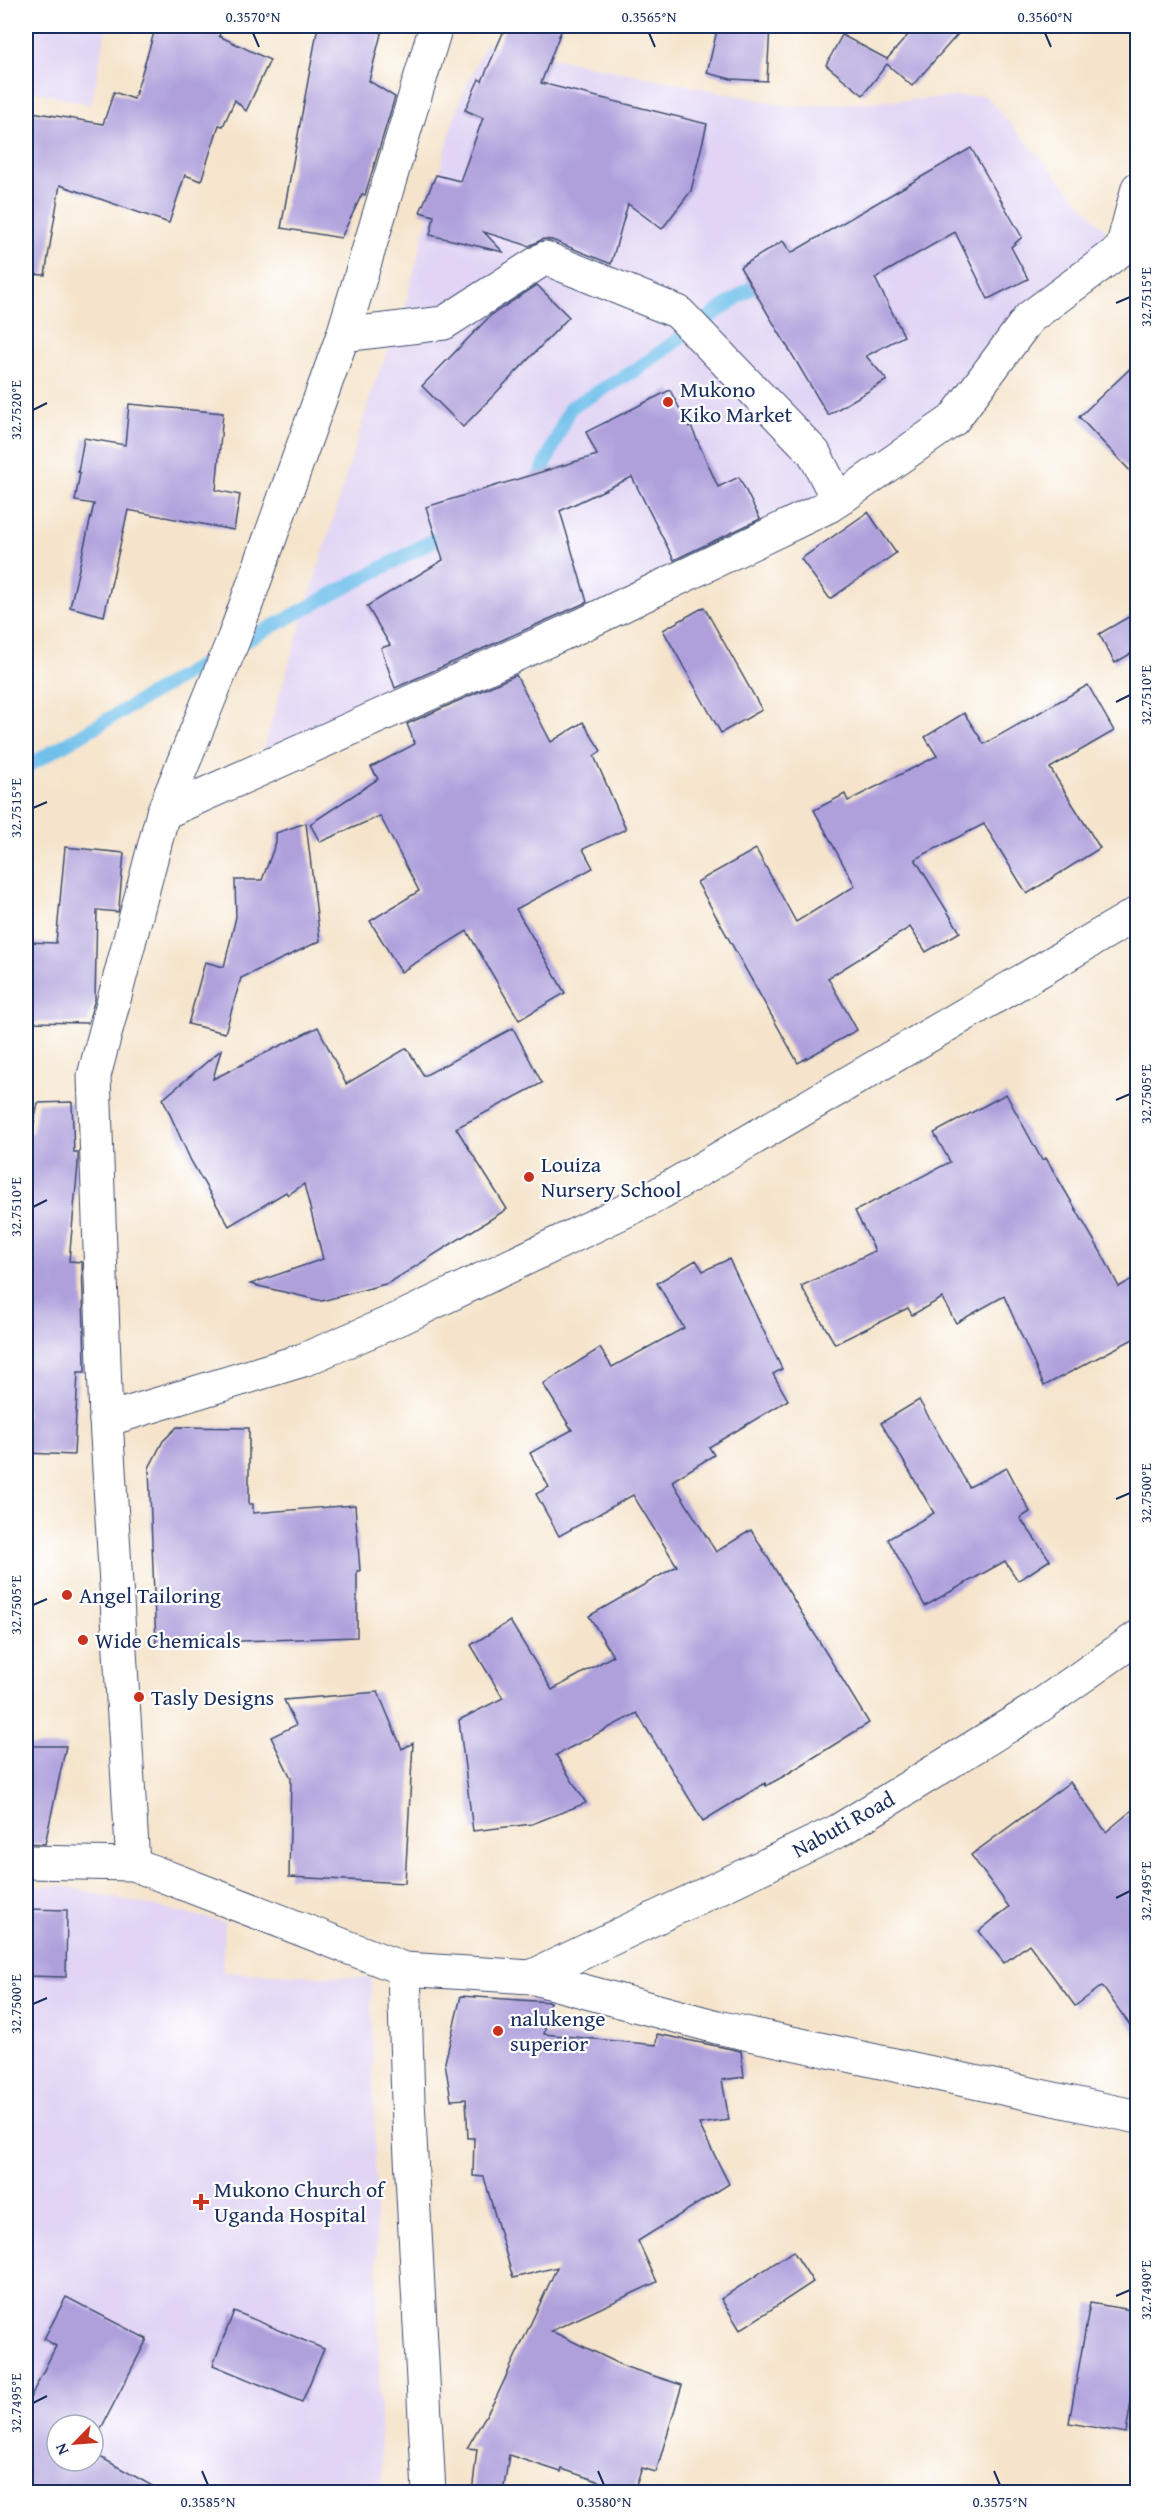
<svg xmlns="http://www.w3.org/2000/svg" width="1163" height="2518" font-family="'Gentium Book Plus',serif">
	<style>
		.built { fill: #e1d4f4; fill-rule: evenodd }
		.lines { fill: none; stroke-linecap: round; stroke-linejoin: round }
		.stream { stroke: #6fc0eb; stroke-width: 14 }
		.building { fill: #afa0dc }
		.minor-casing { stroke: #3c4a6e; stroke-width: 35 }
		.minor { stroke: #fff; stroke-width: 33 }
		.ticks { fill: none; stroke: #1b2f5e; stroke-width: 2 }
		.poi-dot { fill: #c8321e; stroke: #fff; stroke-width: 2 }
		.labels { text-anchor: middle; stroke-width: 4.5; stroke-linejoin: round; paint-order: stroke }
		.poi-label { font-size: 22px; fill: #1b2f5e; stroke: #fff; text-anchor: start }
		.street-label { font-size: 22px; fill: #1b2f5e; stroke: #fff }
		.neatline { fill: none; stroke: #1b2f5e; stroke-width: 2 }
		.ticks-label { font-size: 15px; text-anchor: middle; fill: #1b2f5e }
	</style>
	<rect width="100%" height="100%" fill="#fff"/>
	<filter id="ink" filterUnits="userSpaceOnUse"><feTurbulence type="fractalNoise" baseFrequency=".0167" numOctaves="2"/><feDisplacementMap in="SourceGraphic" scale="12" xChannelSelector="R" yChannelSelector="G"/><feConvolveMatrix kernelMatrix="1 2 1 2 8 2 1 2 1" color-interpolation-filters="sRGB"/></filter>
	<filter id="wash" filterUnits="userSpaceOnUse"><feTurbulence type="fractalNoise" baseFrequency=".008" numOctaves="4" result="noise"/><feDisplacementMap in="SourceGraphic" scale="24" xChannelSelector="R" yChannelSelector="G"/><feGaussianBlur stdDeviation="1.35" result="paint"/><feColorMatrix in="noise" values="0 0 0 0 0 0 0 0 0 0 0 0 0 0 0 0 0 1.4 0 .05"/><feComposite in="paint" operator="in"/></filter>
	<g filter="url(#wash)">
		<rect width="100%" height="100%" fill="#f5e4cb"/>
		<g class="built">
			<polygon points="26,26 107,26 91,105 26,89"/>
			<polygon points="485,44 794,107 985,95 1122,249 1029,318 953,420 838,500 260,759 374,384 401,321 456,110"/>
			<path d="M63,1886L225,1922L222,1972L371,1978L382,2492H26V1887ZM57,2425H93V2461H57Z"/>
		</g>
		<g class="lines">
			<g class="stream">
				<polyline points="535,487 570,408 634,371 766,277"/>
				<polyline points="26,767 215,657 451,531"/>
			</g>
		</g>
		<g id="blocks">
			<g class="building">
				<polygon points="156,26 222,26 219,36 270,60 246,111 235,100 223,126 219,125 201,181 185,175 169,223 60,185 45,275 26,274 26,111 103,124 114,92 134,99"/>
				<polygon points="318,26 383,26 369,81 395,97 365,195 362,194 341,238 281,228"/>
				<polygon points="506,26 563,26 541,83 707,124 691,191 662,229 628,204 611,264 552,240 543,239 529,246 484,232 503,252 430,235 434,216 420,212 436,175 460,181 483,118 465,110 479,79 482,81"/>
				<polygon points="718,26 770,26 767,81 731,79 707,73"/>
				<polygon points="916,26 965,26 912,86 887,64 863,95 826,65 842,35 887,59"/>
				<polygon points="971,148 1022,237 1011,247 1028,279 988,299 955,232 875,278 904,336 866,356 887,380 828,415 740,267 783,241 791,253"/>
				<polygon points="537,285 569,317 463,427 422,386 491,315"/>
				<polygon points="1137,362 1137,478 1079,417"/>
				<polygon points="670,390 689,427 691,426 718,487 739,477 760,519 674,560 632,477 560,511 587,602 395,688 381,648 390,645 367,606 443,560 426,507 597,455 586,432"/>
				<polygon points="129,404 223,413 216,490 240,495 234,530 128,510 104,616 70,607 94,504 75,501 80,473 78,472 84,438 125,445"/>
				<polygon points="868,512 896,553 830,599 801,559"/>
				<polygon points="704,607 762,710 721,733 663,630"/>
				<polygon points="1137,612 1137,650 1115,663 1099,634"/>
				<polygon points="516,675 551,742 583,722 601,751 594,756 626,829 583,849 593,868 516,909 565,993 519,1020 467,931 401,972 370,921 419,891 380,816 320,842 310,824 378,779 371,767 415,744 407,724"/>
				<polygon points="1088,685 1114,731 1050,768 1100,848 1027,894 984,824 915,859 960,932 926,952 910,927 828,978 857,1030 798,1063 697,882 756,849 796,922 855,886 814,810 845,794 848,801 937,756 925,737 964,713 984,744"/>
				<polygon points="306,823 320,941 241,978 225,1033 188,1024 205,962 224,967 236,917 235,880 262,880 276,842 276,833"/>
				<polygon points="65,847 124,853 119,906 118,912 97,910 95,999 88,1023 26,1022 26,942 56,943"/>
				<polygon points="318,1027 346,1084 407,1048 424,1076 513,1028 542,1083 456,1128 507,1209 389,1283 322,1301 250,1284 323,1259 304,1184 288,1195 286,1192 229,1226 191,1161 163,1099 221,1050 213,1079"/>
				<polygon points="1006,1094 1042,1160 1046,1158 1102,1254 1119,1287 1137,1276 1137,1337 1044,1386 1004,1296 956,1323 942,1298 912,1315 908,1308 835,1344 801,1286 875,1251 855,1211 950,1162 934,1133"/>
				<polygon points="72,1102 74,1152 78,1152 78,1165 69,1261 82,1262 85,1365 85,1372 78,1372 74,1455 26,1453 26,1132 32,1133 38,1103"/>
				<polygon points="729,1259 782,1369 773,1374 788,1400 709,1447 714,1455 672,1481 716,1552 751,1530 869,1723 784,1776 766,1786 765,1783 703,1821 637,1713 556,1755 586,1803 532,1824 473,1831 459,1720 503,1698 471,1645 510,1621 552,1690 613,1656 589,1616 677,1566 633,1495 559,1536 536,1494 549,1487 530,1453 572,1430 543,1384 600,1348 612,1367 684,1328 657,1283 696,1260 703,1271"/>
				<polygon points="919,1400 969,1487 1007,1468 1030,1512 1020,1518 1050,1560 1018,1581 1005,1561 925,1606 888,1539 934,1513 881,1423"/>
				<polygon points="177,1427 249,1428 249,1504 253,1504 253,1513 355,1505 360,1571 357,1571 357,1637 156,1644 149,1468 163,1441"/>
				<polygon points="378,1692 402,1749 413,1743 405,1883 289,1877 291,1778 271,1737 296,1725 284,1700"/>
				<polygon points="26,1746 66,1746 45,1844 26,1843"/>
				<polygon points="1070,1782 1106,1832 1137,1806 1137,2035 1102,1986 1075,2006 1029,1944 1004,1963 979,1931 1009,1907 971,1855"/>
				<polygon points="26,1909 67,1910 66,1977 26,1976"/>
				<polygon points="461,1996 550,2002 544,2034 656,2045 657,2034 741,2051 744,2077 722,2080 729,2120 699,2124 729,2184 638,2241 657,2282 551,2331 626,2367 682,2385 656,2472 642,2468 633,2493 562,2469 561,2472 509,2455 503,2493 472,2493 477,2449 467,2448 496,2398 557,2267 513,2278 484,2177 473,2176 474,2138 468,2138 466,2099 451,2100 445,2062"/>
				<polygon points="793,2251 813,2282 740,2330 721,2299"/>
				<polygon points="66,2297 147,2339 93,2444 93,2425 57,2425 57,2461 93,2461 93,2453 165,2493 26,2493 26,2406 56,2346 44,2339"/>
				<polygon points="1090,2303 1137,2311 1137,2365 1126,2433 1069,2423"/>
				<polygon points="234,2311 324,2349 302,2402 213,2365"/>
			</g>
		</g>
	</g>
	<g filter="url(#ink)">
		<use href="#blocks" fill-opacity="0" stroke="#3c4a6e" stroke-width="1.5"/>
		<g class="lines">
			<g class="minor-casing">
				<g id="minor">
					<polyline points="838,500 953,420 1029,318 1122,249 1138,188"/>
					<polyline points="163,813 582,625 829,506 838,500 814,453 678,312 545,258 444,323 343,335"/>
					<polyline points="106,1420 303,1360 401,1318 650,1199 1138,913"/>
					<polyline points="26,1862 133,1864 404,1969 531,1977 717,2027 1138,2117"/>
					<polyline points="133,1864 106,1420 94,1076 163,813 234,638 343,335 436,26"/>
					<polyline points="404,1969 408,2101 429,2492"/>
					<polyline points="531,1977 838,1831 1034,1710 1138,1637"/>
				</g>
			</g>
			<use href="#minor" class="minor"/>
		</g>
	</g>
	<path class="ticks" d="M253,33L259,47M649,33L655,47M1045,33L1051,47M1116,303L1130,297M33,410L47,403M1116,702L1130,695M33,808L47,802M1116,1100L1130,1094M33,1207L47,1200M1116,1499L1130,1493M33,1605L47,1599M1116,1898L1130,1891M33,2004L47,1998M1116,2296L1130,2290M33,2403L47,2396M202,2471L208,2485M598,2471L604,2485M994,2471L1000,2485"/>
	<g class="poi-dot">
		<circle cx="668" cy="402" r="6"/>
		<circle cx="529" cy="1177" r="6"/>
		<circle cx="67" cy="1595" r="6"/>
		<circle cx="83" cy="1640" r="6"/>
		<circle cx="139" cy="1697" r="6"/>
		<circle cx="498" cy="2031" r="6"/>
		<path d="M198 2193h6v6h6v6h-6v6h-6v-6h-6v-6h6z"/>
	</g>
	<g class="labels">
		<g class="poi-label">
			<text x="680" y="397">Mukono<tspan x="680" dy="25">Kiko Market</tspan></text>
			<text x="541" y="1172">Louiza<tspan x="541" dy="25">Nursery School</tspan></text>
			<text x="79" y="1603">Angel Tailoring</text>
			<text x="95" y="1648">Wide Chemicals</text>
			<text x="151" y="1705">Tasly Designs</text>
			<text x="510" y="2026">nalukenge<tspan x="510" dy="25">superior</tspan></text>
			<text x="214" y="2197">Mukono Church of<tspan x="214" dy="25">Uganda Hospital</tspan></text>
		</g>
		<g class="street-label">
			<text transform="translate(843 1824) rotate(-29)" y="8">Nabuti Road</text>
		</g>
	</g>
	<rect width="1163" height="2518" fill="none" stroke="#fff" stroke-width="66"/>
	<g transform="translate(75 2443) rotate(245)"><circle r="28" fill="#ffffff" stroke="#a4acbf" stroke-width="1.5"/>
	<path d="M0-4.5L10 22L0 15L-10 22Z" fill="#c8321e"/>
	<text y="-9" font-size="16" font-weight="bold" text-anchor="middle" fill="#1b2f5e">N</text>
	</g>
	<rect x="33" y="33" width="1097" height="2452" class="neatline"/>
	<g class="ticks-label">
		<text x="253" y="22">0.3570°N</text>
		<text x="649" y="22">0.3565°N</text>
		<text x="1045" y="22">0.3560°N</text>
		<text transform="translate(1146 297) rotate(-90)" y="5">32.7515°E</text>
		<text transform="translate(16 410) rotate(-90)" y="5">32.7520°E</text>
		<text transform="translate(1146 695) rotate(-90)" y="5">32.7510°E</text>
		<text transform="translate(16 808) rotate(-90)" y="5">32.7515°E</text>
		<text transform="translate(1146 1094) rotate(-90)" y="5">32.7505°E</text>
		<text transform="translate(16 1207) rotate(-90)" y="5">32.7510°E</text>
		<text transform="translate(1146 1493) rotate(-90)" y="5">32.7500°E</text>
		<text transform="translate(16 1605) rotate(-90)" y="5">32.7505°E</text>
		<text transform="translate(1146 1891) rotate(-90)" y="5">32.7495°E</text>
		<text transform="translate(16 2004) rotate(-90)" y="5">32.7500°E</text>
		<text transform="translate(1146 2290) rotate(-90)" y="5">32.7490°E</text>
		<text transform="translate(16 2403) rotate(-90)" y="5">32.7495°E</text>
		<text x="208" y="2507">0.3585°N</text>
		<text x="604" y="2507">0.3580°N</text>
		<text x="1000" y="2507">0.3575°N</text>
	</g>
</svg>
